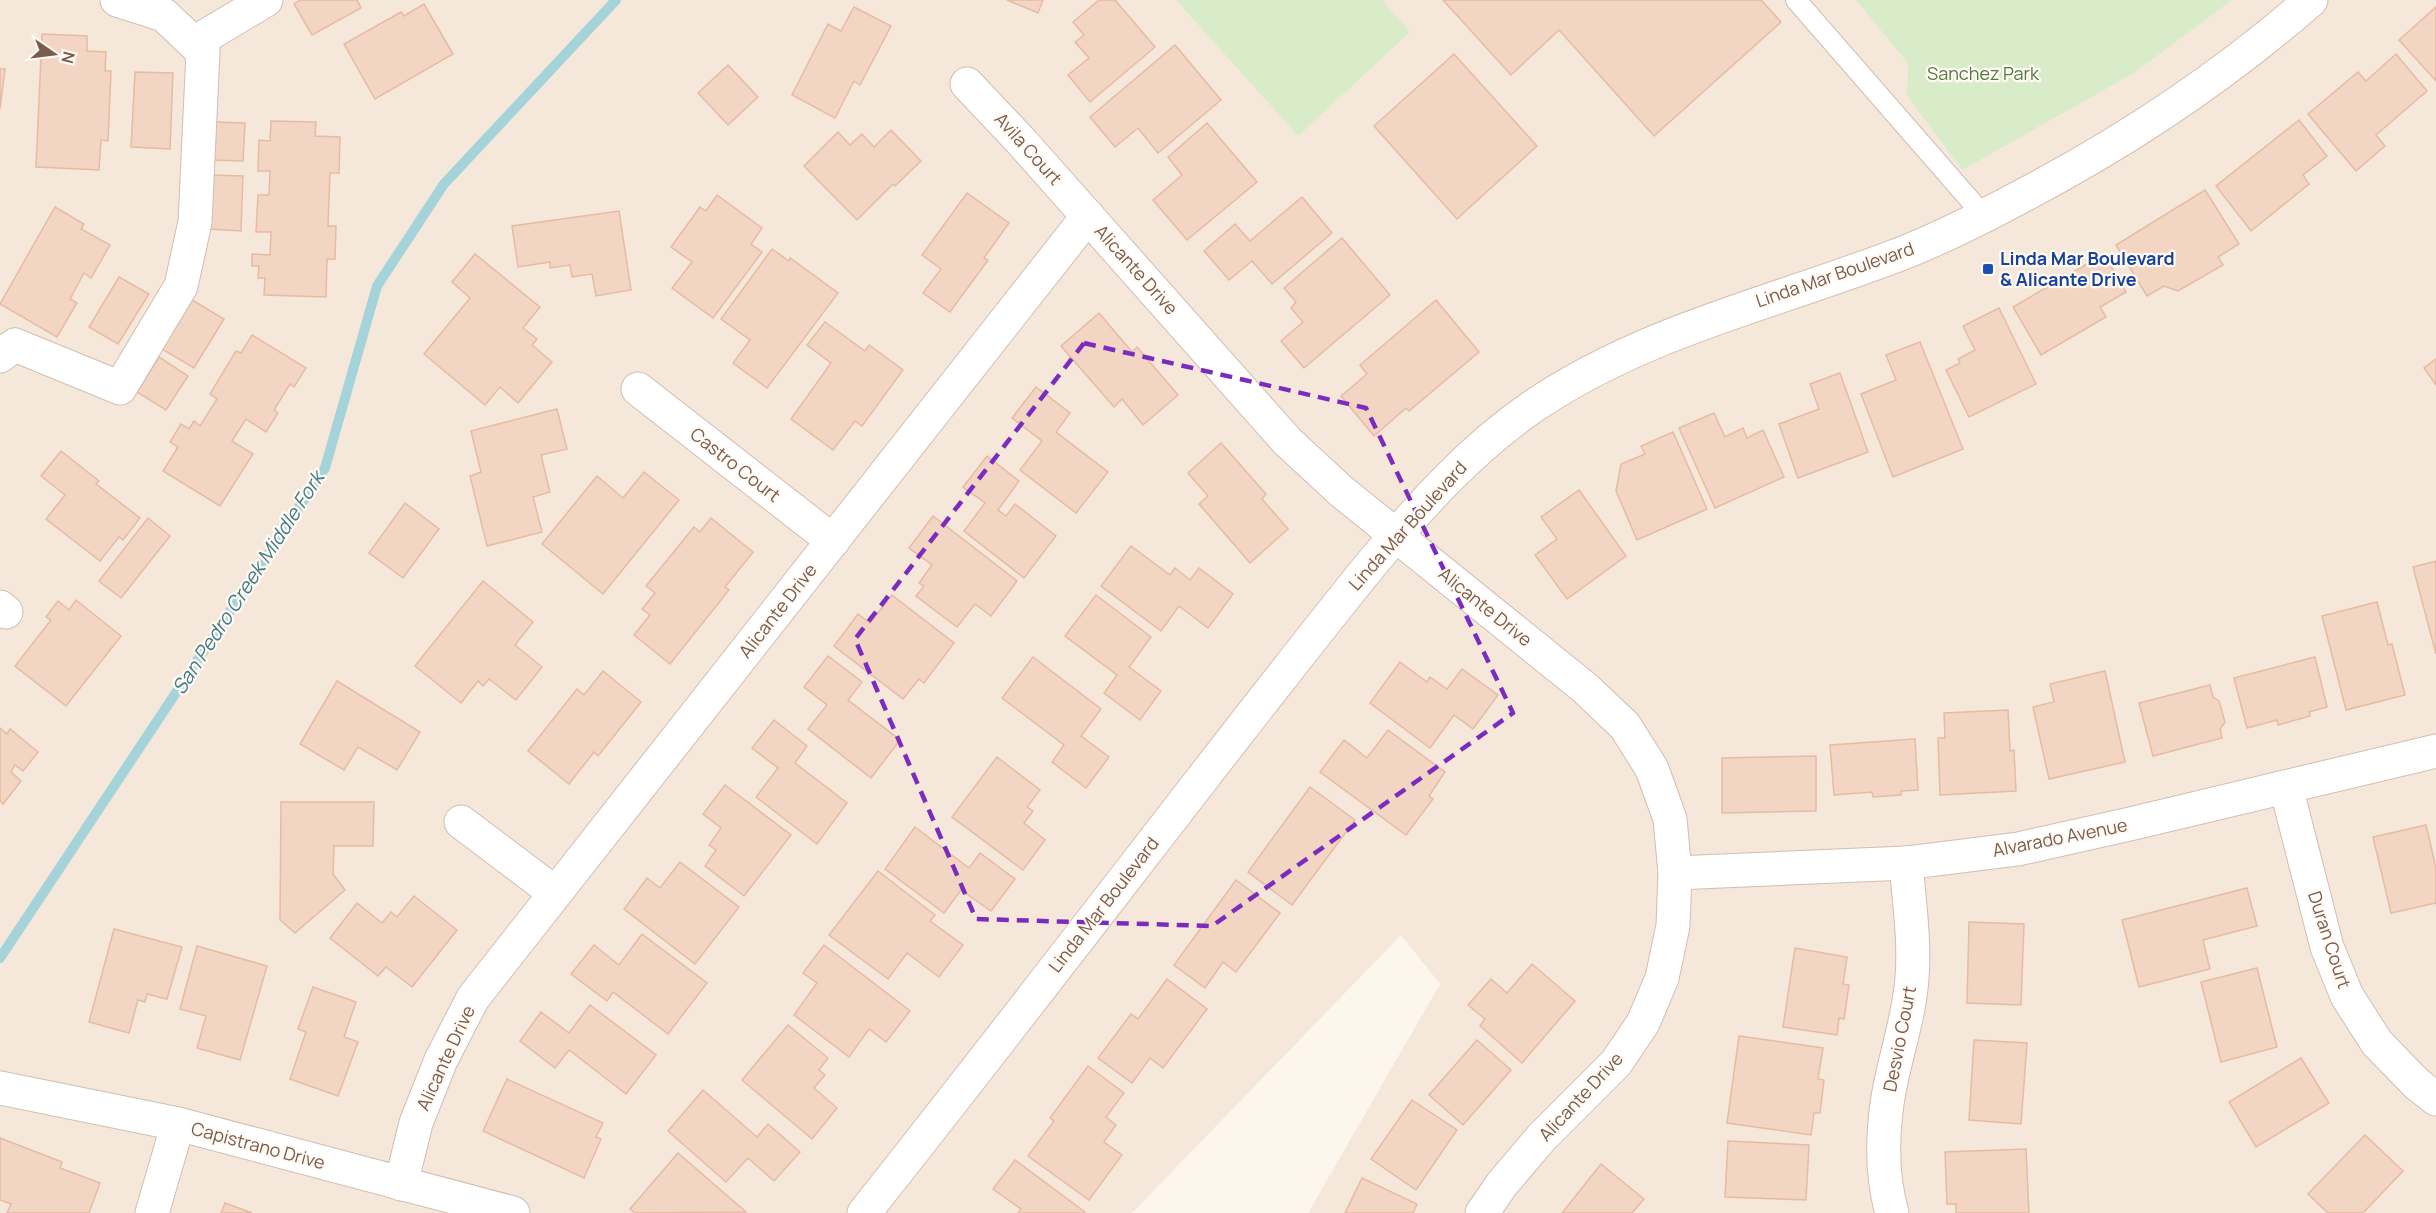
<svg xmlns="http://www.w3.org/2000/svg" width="2436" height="1213" font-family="Manrope,sans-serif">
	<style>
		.residential { fill: #f5e8da }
		.green { fill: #d8ecc9 }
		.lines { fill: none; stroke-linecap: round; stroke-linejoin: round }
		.stream { stroke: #a5d3da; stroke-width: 10 }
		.building { fill: #f3d5c3; stroke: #e6bba3; stroke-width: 1.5 }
		.lane-casing { stroke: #d1beb0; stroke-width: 22 }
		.street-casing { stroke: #d1beb0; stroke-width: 35 }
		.secondary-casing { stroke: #d6c0b0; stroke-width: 35 }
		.lane { stroke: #fff; stroke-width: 20 }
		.street { stroke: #fff; stroke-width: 33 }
		.secondary { stroke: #fff; stroke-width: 33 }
		.marked { fill: none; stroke: #7b2cbf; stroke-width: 4.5; stroke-dasharray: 12 8; stroke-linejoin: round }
		.transit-dot { fill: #1a4fb4; stroke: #fffaf3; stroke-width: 2 }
		.labels { text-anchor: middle; stroke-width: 4.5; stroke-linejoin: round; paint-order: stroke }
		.park-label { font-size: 18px; fill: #537a41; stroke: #fffaf3 }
		.street-label { font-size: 18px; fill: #7a5c4d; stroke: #fffaf3 }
		.transit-label { font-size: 18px; font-weight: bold; fill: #164399; stroke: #fffaf3; text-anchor: start }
		.water-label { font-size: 20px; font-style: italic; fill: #437c86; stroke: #fffaf3 }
	</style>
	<rect width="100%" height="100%" fill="#fdf6ec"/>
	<polygon class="residential" points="0,0 2436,0 2436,1213 1308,1213 1440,984 1401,935 1132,1213 0,1213"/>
	<g class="green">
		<polygon points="1176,0 1382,0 1410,32 1298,136"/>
		<polygon points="1856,0 2232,0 2134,73 1962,170 1907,95 1908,63"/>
	</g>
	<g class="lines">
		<polyline class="stream" points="0,958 325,468 377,286 444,184 616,0"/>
	</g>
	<g class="building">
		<polygon points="300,0 357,0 361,8 312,35 294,4"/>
		<polygon points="1007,0 1043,0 1038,13"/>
		<polygon points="1099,0 1115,0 1155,47 1090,102 1068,75 1089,58 1075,42 1084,35 1073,22"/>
		<polygon points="1443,0 1761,0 1781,22 1654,136 1559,30 1511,75"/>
		<polygon points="424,4 453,54 375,99 344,44 401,12 404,16"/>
		<polygon points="854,7 891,26 860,85 854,81 835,118 792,95 828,24 841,31"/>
		<polygon points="2436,7 2436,81 2399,40"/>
		<polygon points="42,34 87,36 87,51 106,52 105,71 111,71 108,141 101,140 99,170 36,167"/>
		<polygon points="1175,45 1221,100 1158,153 1138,128 1115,147 1090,117"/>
		<polygon points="1454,54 1537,146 1457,219 1374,126"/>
		<polygon points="2396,54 2427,91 2376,135 2385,146 2356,171 2308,114 2358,72 2366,81"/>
		<polygon points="728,65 758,97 728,125 698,93"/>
		<polygon points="0,69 5,69 0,109"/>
		<polygon points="135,72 173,73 170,149 131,147"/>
		<polygon points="2299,120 2327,156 2303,175 2309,184 2251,231 2216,186"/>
		<polygon points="271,121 316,122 315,136 340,137 339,173 330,173 328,226 336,226 335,259 327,259 326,297 264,295 265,278 258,278 259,266 252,266 252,254 270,255 271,232 256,232 258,195 269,195 270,171 258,171 259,140 270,141"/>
		<polygon points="213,122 245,123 243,161 211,160"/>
		<polygon points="1207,123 1257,182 1187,240 1153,200 1182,175 1168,157"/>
		<polygon points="891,130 921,161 895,186 893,184 857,220 804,166 838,132 850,145 862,134 874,147"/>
		<polygon points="210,175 243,176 241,231 209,229"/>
		<polygon points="2205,190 2239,244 2218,257 2223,265 2178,291 2164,286 2147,296 2116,245"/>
		<polygon points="967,193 1009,223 984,258 988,260 950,312 923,293 941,269 922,255"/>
		<polygon points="717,195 762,228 751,244 762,252 713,318 672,288 692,262 671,247 700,207 706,211"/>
		<polygon points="1302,197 1332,233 1272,284 1252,261 1229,280 1204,251 1235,224 1250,241"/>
		<polygon points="55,207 84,224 81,229 110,245 91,278 84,273 70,299 77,303 57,337 0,304"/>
		<polygon points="619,211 631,290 596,296 592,274 572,277 570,265 550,268 550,262 518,267 512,226"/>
		<polygon points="1342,238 1390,295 1304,368 1281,341 1303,322 1291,308 1296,302 1284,288"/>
		<polygon points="772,249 789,261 790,258 838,293 767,388 733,363 750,340 721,319"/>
		<polygon points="475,254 540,307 523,328 537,339 532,345 552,362 518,403 500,387 485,405 424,354 470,298 452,282"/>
		<polygon points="2104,254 2126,292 2100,307 2106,317 2041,355 2013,307"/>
		<polygon points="119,277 149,294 118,344 89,327"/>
		<polygon points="192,300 224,319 194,368 162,349"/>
		<polygon points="1436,300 1479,352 1409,411 1406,408 1374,436 1341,396 1367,374 1360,365"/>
		<polygon points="1999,308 2036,384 1969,417 1946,370 1960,363 1958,359 1975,350 1963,326"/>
		<polygon points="1099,313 1132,352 1137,347 1178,395 1143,425 1122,399 1114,407 1061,346"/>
		<polygon points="825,322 865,351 869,345 903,370 862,426 855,421 833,450 791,419 831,363 807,345"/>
		<polygon points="252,335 306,368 294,387 290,384 274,410 278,413 266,432 246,419 232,441 253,454 220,506 163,471 178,447 170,442 181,424 189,429 194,421 200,426 217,399 210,394 236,351 241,353"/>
		<polygon points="1920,342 1963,449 1893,477 1861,394 1896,380 1886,355"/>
		<polygon points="159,357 188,376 166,410 137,392"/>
		<polygon points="2436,359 2436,385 2424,368"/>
		<polygon points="1840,373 1868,452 1798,478 1779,424 1819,409 1810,384"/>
		<polygon points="1036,387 1070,413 1056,432 1108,472 1076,513 1020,470 1042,441 1012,418"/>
		<polygon points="557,409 567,449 541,455 550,492 533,497 542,532 487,546 470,476 481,472 471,431"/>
		<polygon points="1714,413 1725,437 1743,428 1747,438 1763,430 1784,477 1715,508 1679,428"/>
		<polygon points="1673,432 1707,509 1637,540 1616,491 1621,464 1645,454 1641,446"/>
		<polygon points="1221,443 1266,494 1262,499 1288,529 1250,563 1199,504 1208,496 1188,473"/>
		<polygon points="61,451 99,481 96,484 140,518 123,540 119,537 100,561 46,519 65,495 41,476"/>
		<polygon points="987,456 1019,481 998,510 1006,516 1015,504 1056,536 1024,578 964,531 985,503 963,487"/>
		<polygon points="644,472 679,500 603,594 542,544 597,476 623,498"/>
		<polygon points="1579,490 1626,556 1567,599 1535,555 1557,539 1541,517"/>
		<polygon points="405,503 439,529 403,578 369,553"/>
		<polygon points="933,516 1017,581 991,616 975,604 957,627 916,596 924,586 919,583 932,565 909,548"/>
		<polygon points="148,518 170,536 121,598 99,581"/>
		<polygon points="711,518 753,552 725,587 729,590 670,664 634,635 650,615 642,609 655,593 646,586 694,527 700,532"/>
		<polygon points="1131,546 1170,575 1175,568 1190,580 1199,568 1233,594 1208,628 1179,606 1161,631 1101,586"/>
		<polygon points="2436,561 2436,654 2413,567"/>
		<polygon points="483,581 533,622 515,645 542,667 516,700 489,679 483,686 478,681 461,703 415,666"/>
		<polygon points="892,595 954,643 924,683 919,679 903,699 834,646 858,614 870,623"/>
		<polygon points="1096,595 1151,637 1129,667 1161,691 1140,720 1104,693 1117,675 1065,636"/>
		<polygon points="76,600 121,636 66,706 15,666 51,620 46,617 58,601 69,610"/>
		<polygon points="2377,602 2388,645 2392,644 2405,695 2346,710 2322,616"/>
		<polygon points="828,656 862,682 848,700 900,740 871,778 808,729 827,705 804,687"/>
		<polygon points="1033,657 1101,709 1081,736 1109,757 1086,788 1052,762 1064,745 1002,698"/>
		<polygon points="2315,657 2327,707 2309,712 2310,716 2278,725 2277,720 2247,728 2234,678"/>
		<polygon points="1400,662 1427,682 1430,677 1447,689 1462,669 1498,695 1473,729 1454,715 1430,748 1370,703"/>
		<polygon points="603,671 641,702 598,756 594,752 569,784 528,751 577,689 584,695"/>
		<polygon points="2105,671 2125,762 2049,779 2033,707 2054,702 2050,684"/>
		<polygon points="337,681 420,732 397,770 358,747 344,770 300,744"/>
		<polygon points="2210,685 2213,697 2219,701 2225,722 2220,729 2222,738 2153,756 2139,703"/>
		<polygon points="2008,710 2010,751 2014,750 2016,791 1940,795 1938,738 1945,738 1944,713"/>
		<polygon points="774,720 807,746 795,763 847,803 817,844 756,797 778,768 752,748"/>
		<polygon points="0,728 7,734 10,729 38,752 23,771 15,765 11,772 21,781 3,804 0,801"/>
		<polygon points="1388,730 1445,772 1429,796 1433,799 1406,835 1320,772 1344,740 1367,758"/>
		<polygon points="1915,739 1918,790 1901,791 1901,795 1873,797 1872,792 1834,795 1830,745"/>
		<polygon points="1816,756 1816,811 1722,813 1722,758"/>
		<polygon points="997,757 1040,790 1027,807 1033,811 1024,823 1045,840 1023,870 952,817"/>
		<polygon points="725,785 791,835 744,896 705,866 716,850 709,845 721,828 703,814"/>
		<polygon points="1310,787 1355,820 1292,905 1248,872"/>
		<polygon points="281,802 374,802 373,846 334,846 333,874 345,890 295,933 280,920"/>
		<polygon points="2426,825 2436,868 2436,903 2391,913 2373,837"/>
		<polygon points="915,827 969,868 980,853 1015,879 991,911 961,890 944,913 885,869"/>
		<polygon points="680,862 739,907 695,964 624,909 647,878 660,888"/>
		<polygon points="878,871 935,915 930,921 963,945 939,977 907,953 888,979 829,935"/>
		<polygon points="1236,880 1280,913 1236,972 1223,962 1205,988 1174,965"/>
		<polygon points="2247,888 2257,926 2203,940 2210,969 2139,987 2122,920"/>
		<polygon points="414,896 457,930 412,987 386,967 378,976 330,938 357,903 382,923 391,912 397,917"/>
		<polygon points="1969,922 2024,924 2021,1005 1967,1003"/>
		<polygon points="114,929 182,947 167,999 147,994 145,1002 138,1000 129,1033 89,1022"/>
		<polygon points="642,934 707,983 668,1034 613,992 607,1001 571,974 594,945 619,965"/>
		<polygon points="824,945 910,1011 886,1042 869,1029 849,1057 794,1015 817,983 803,973"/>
		<polygon points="197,946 267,966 240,1060 197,1048 206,1016 180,1009"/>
		<polygon points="1795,948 1847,957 1843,984 1849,985 1844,1019 1839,1018 1837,1035 1783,1027"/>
		<polygon points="1532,964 1575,1001 1522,1063 1480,1026 1485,1019 1468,1005 1491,979 1507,993"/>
		<polygon points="2257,968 2277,1047 2221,1062 2201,982"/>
		<polygon points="1167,979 1207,1009 1163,1068 1150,1058 1132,1083 1098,1058 1131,1014 1138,1019"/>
		<polygon points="313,987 356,1002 344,1037 358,1042 338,1096 290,1079 306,1032 298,1029"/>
		<polygon points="590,1005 656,1055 626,1094 569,1050 555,1068 520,1041 541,1012 569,1033"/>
		<polygon points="788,1025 828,1058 819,1070 825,1075 814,1088 837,1108 812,1139 742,1080"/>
		<polygon points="1739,1036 1823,1048 1818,1079 1824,1080 1820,1113 1814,1113 1811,1135 1727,1123"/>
		<polygon points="1477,1040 1511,1070 1463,1125 1429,1095"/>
		<polygon points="1974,1040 2027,1043 2021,1124 1969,1120"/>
		<polygon points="2301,1058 2329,1103 2256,1147 2229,1102"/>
		<polygon points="1088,1066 1124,1093 1106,1117 1116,1125 1104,1142 1122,1155 1089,1200 1028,1156 1054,1121 1050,1118"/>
		<polygon points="507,1079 603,1123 596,1137 601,1139 584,1178 483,1131"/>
		<polygon points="703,1090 757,1137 768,1124 800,1152 774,1181 748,1158 726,1182 668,1131"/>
		<polygon points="1412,1100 1457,1130 1416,1190 1371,1159"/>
		<polygon points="2365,1135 2403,1171 2363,1213 2328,1213 2308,1194"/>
		<polygon points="0,1138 62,1162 60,1168 100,1183 89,1213 7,1213 11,1204 0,1200"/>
		<polygon points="1728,1141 1809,1145 1806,1200 1725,1197"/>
		<polygon points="2026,1149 2029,1213 1956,1213 1956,1204 1947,1204 1945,1152"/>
		<polygon points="678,1153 746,1212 635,1213 630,1209"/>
		<polygon points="1015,1160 1085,1212 1084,1213 1018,1213 1021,1209 993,1189"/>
		<polygon points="1601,1164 1644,1199 1632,1213 1562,1213"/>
		<polygon points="1362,1178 1417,1204 1413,1213 1345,1213"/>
		<polygon points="225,1203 252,1213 221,1213"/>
	</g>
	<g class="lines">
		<g class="lane-casing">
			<polyline id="lane" points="1796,0 1984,216"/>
		</g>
		<g class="street-casing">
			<g id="street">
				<polyline points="194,43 266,0"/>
				<polyline points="967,84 1020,140 1287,441 1341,491 1585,688 1625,726 1652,769 1670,819 1675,873 1673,926 1662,978 1643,1023 1616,1063 1542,1137 1502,1184 1482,1213"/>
				<polyline points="0,356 15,345 120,388 181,286 195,222 203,52 164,15 117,0"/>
				<polyline points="638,389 833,541"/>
				<polyline points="0,607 6,612"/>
				<polyline points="2286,787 2327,947 2347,996 2377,1043 2417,1084 2436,1099"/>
				<polyline points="461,822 555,893"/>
				<polyline points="1675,873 1906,863 2018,849 2130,824 2436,751"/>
				<polyline points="0,1088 178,1124 513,1213"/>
				<polyline points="401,1184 416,1123 441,1060 473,998 1088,216"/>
				<polyline points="152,1213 178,1124"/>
				<path d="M1892,1213C1882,1178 1882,1140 1887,1104C1893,1061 1909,1021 1912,978C1915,940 1909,901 1906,863"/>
			</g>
		</g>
		<g class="secondary-casing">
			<path id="secondary" d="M864,1213C991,1053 1115,891 1240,730C1284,674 1328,617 1373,562C1421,505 1470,450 1532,407C1646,329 1782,301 1908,251C1947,235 1985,216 2022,196C2125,142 2223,77 2311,0"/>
		</g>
		<use href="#lane" class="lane"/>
		<use href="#street" class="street"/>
		<use href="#secondary" class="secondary"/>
	</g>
	<path class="marked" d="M1084,343L1366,408L1513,713L1212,926L976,919L855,639Z"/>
	<rect class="transit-dot" x="1982" y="263" width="12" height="12" rx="3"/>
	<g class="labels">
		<g class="park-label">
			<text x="1983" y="80">Sanchez Park</text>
		</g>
		<g class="street-label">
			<text transform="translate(1028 149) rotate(48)" y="6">Avila Court</text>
			<text transform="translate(1136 270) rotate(48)" y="6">Alicante Drive</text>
			<text transform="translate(1835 275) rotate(-19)" y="6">Linda Mar Boulevard</text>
			<text transform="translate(735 465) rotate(38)" y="6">Castro Court</text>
			<text transform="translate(1408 526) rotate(-48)" y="6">Linda Mar Boulevard</text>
			<text transform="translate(1485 607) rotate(39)" y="6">Alicante Drive</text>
			<text transform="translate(778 611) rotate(-52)" y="6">Alicante Drive</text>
			<text transform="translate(2060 838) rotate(-11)" y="6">Alvarado Avenue</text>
			<text transform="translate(1104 905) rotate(-52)" y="6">Linda Mar Boulevard</text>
			<text transform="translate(2329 940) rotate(72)" y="6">Duran Court</text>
			<text transform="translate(1900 1039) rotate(-79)" y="6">Desvio Court</text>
			<text transform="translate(446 1058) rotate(-65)" y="6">Alicante Drive</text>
			<text transform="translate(1581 1097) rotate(-47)" y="6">Alicante Drive</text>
			<text transform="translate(258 1146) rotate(15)" y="6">Capistrano Drive</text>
		</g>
		<g class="transit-label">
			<text x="2000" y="265">Linda Mar Boulevard<tspan x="2000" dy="21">&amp; Alicante Drive</tspan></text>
		</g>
		<g class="water-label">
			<text transform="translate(248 583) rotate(-57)" y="7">San Pedro Creek Middle Fork</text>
		</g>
	</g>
	<g transform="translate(54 54) rotate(104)" stroke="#fffaf3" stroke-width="4.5" paint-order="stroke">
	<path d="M0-4.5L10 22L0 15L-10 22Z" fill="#7a5c4d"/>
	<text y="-9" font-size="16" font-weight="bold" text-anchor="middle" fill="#7a5c4d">N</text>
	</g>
</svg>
